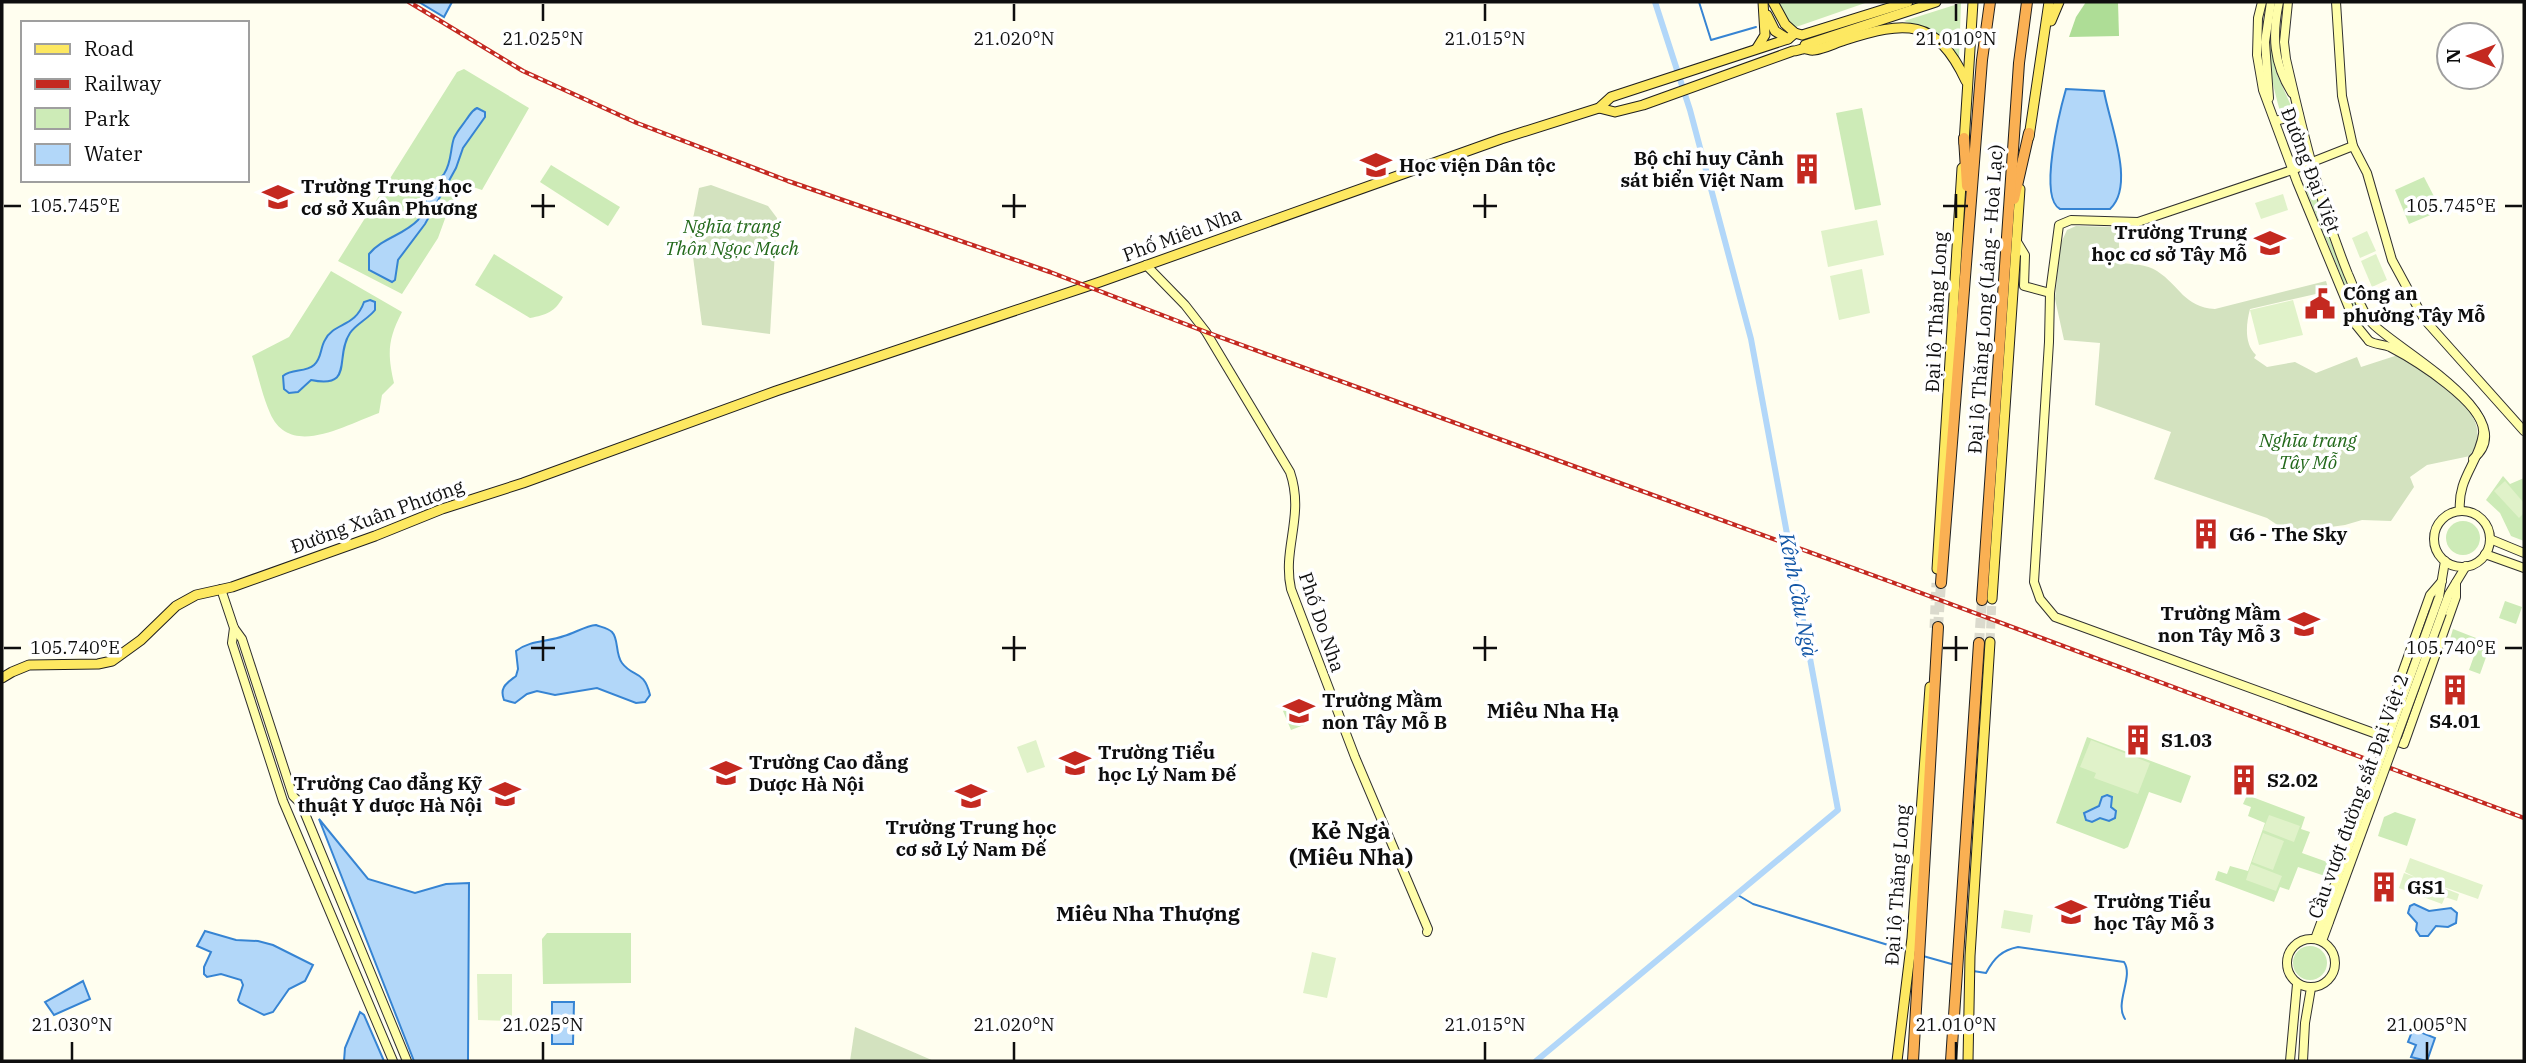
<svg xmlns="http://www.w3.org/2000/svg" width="2526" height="1063" font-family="'IBM Plex Serif',serif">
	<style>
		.green { fill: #cdebb7 }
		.forest { fill: #aedd96 }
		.cemetery { fill: #d3e2bf }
		.pitch { fill: #e0f2c9 }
		.water { fill: #b2d7f9; stroke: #3684d3; stroke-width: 2 }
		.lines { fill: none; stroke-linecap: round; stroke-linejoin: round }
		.stream { stroke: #3684d3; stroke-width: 2 }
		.canal { stroke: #b2d7f9; stroke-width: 6 }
		.primary-tunnel { stroke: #dbdacd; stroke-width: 9; stroke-dasharray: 9 4.5; stroke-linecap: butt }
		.highway-tunnel { stroke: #dbdacd; stroke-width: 10; stroke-dasharray: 10 5; stroke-linecap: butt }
		.secondary-casing { stroke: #303030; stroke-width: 10 }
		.primary-casing { stroke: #1f1f1f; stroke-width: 11 }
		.highway-casing { stroke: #1f1f1f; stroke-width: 12 }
		.secondary { stroke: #fffeaa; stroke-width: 8 }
		.primary { stroke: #fde861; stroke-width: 9 }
		.highway { stroke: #fab053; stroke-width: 10 }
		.rail-casing { stroke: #c42920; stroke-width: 4.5 }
		.rail { stroke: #fff; stroke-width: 2; stroke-dasharray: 5; stroke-linecap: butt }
		.secondary-bridge-casing { stroke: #303030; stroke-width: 10; stroke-linecap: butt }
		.secondary-bridge { stroke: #fffeaa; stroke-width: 8 }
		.ticks { fill: none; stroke: #0e0e0e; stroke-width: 2.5 }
		.labels { text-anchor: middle; stroke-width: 7; stroke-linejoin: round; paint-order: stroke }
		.poi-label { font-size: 19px; font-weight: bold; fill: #0e0e0e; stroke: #fff; text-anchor: start }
		.street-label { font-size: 19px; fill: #0e0e0e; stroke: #fff }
		.park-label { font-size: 19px; font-style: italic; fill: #23691b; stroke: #fff }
		.water-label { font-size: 21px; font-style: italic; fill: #1256a6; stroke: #fff }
		.neighbourhood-label { font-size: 21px; font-weight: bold; fill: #0e0e0e; stroke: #fff }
		.quarter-label { font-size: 23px; font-weight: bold; fill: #0e0e0e; stroke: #fff }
		.ticks-label { font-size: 18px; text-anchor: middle; fill: #0e0e0e; stroke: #fff; stroke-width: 7; stroke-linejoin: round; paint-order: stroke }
	</style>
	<rect width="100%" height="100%" fill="#fffeef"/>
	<g class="green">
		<polygon points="1777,2 1868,2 1796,27 1788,23"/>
		<path d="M1961,3L1959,60C1943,37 1930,30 1904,21Z"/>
		<path d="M2269,36L2276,72L2292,108L2284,113L2280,111C2273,86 2267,62 2269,36Z"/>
		<polygon points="464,69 529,108 482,190 464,184 450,205 438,238 402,294 338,261 457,72"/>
		<polygon points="1862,108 1881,205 1855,210 1836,113"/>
		<polygon points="2293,123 2296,124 2303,147 2297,152 2293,150 2286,129 2287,125"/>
		<polygon points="551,165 620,207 608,226 540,182"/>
		<polygon points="2424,177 2440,208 2440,211 2409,224 2395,190"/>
		<polygon points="2309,180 2313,183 2322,219 2365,330 2363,329 2304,185"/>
		<path d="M494,254L563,297C555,312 546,315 530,318L475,285Z"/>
		<path d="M331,271L402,312C388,339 387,353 394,383L382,395L379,413C345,425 290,459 270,413C262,395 258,374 252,356L289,337Z"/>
		<polygon points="2503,476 2510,484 2524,478 2524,541 2511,536 2500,513 2486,500"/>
		<circle cx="2463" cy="538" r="17"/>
		<polygon points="2505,601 2522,607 2516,624 2499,618"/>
		<polygon points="2453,629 2476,638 2473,647 2450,639"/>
		<polygon points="2479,642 2490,646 2480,674 2469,670"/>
		<polygon points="1296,705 1304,725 1291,730 1283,711"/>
		<polygon points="2087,737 2191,776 2181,803 2149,792 2128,847 2124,849 2056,823"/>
		<polygon points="2247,795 2305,817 2301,829 2310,832 2302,853 2330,863 2325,876 2298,867 2289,890 2280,887 2274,902 2215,880 2218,871 2227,874 2230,866 2248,871 2265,823 2248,816 2251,807 2243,804"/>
		<polygon points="2395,812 2416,819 2407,846 2378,836 2384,817"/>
		<polygon points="547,933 631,933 631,983 543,984 542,939"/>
		<circle cx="2310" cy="963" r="17"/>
	</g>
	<polygon class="forest" points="2086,2 2118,2 2119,36 2069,37 2076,17"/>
	<g class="cemetery">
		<polygon points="711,185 768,206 777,218 770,334 702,325 690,234 699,188"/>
		<path d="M2076,226L2118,227L2120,263C2131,264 2147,264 2157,271C2180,286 2184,307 2215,309L2326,281L2329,291L2250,309C2246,324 2244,344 2256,355L2254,358L2267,367L2295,362L2316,373L2357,357L2361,367L2398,355C2429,377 2501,411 2470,456L2427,465L2410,477L2414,487L2391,521L2362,520L2345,525L2300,531L2285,530L2267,518L2154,479L2171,432L2095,405L2100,343L2064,340L2055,299L2060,245L2067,230Z"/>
		<polygon points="855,1027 934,1061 850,1061"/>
	</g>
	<g class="pitch">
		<polygon points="2283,194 2288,210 2261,219 2255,203"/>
		<polygon points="1877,220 1884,255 1828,267 1821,231"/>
		<polygon points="2367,231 2376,251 2360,258 2352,238"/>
		<polygon points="2376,254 2387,280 2372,287 2361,261"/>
		<polygon points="1862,269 1870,313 1839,320 1830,276"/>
		<polygon points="2293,300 2303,335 2259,345 2250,310"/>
		<polygon points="2505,481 2524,503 2524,513 2519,518 2494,491"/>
		<polygon points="1036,740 1045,767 1027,773 1017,747"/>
		<polygon points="2091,740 2150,763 2138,794 2094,778 2096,773 2080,767"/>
		<polygon points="2269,815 2300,826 2294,842 2263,830"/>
		<polygon points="2263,833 2284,841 2273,870 2252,862"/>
		<polygon points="2410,858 2483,885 2478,899 2421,879 2459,894 2457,901 2445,897 2442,904 2399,888 2404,873 2415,877 2405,872"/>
		<polygon points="2251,864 2282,876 2276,891 2246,880"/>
		<polygon points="2004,910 2033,915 2030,933 2001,928"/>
		<polygon points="1312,952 1336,958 1327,998 1303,993"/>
		<polygon points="477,974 512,974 512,1021 478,1020"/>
	</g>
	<g class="water">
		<polygon points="419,2 452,2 444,17"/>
		<path d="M2066,89L2104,91C2109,122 2136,185 2110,209H2060C2038,198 2060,110 2066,89Z"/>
		<path d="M477,108L485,112V117L463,148L456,168L425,224L398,260L395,280L392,282L369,270V254C382,238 404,235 418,220C427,210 424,195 431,185C434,180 441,178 444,174C452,162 450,149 454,138C457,131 462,126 466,120C470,115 471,111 477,108Z"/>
		<path d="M370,300L375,302V310C368,319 356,324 350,333C334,357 355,389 311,380L298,392L289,393L284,389L283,376C292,368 305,373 314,365C322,358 320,348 325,340C334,322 355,328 364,302Z"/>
		<path d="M596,625C601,627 608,628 612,632C619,639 615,654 622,663C633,678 644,669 650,695L645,702L636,703L597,688L555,695L537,691L527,694L515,703L504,700C499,687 507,683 516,676L518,669L516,651C530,640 548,642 564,636C575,633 585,626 596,625Z"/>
		<polygon points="2107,795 2112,797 2111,807 2116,811 2115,818 2109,821 2100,818 2092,822 2086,820 2084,813 2099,806 2102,797"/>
		<polygon points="319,819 368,879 415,893 446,884 469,883 468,1061 414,1061"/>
		<polygon points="2414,904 2429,911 2451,908 2457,913 2456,923 2448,927 2436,926 2428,936 2420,936 2416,930 2417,923 2408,913 2410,906"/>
		<polygon points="205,931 236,940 258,941 273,945 313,965 305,981 289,989 273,1012 264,1015 240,1003 238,1000 243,985 241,980 221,974 207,977 204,974 204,967 211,952 197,946"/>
		<polygon points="83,981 90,999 54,1015 45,1002"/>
		<polygon points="552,1002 574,1002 573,1044 552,1044"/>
		<polygon points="360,1012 364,1015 384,1061 344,1061 345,1048"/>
		<polygon points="2413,1029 2435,1038 2427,1061 2411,1057 2416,1045 2408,1042"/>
	</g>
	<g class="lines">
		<g class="stream">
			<polyline points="1699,2 1711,40 1756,27"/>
			<polyline points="1736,894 1753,904 1908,951"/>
			<polyline points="1923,956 1955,965"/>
			<path d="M1973,971L1986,973C1994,958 2002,950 2018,947L2124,962C2134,977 2114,1003 2125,1019"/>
		</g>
		<polyline class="canal" points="1536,1061 1838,810 1751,339 1690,110 1655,2"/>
		<g class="primary-tunnel">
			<polyline points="1934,628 1936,583"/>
			<polyline points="1990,642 1992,599"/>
		</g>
		<g class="highway-tunnel">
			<polyline points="1938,627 1941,583"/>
			<polyline points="1979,643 1982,600"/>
		</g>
		<g class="secondary-casing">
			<g id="secondary">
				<polyline points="2262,2 2258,18 2257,55 2263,90 2297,182 2356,325 2369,341"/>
				<path d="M2279,2C2272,35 2273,63 2292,93"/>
				<path d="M2288,2L2284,42L2286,59C2303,133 2320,204 2348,274C2355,289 2360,309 2371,322C2389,345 2526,416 2473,459"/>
				<polyline points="2336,2 2342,96 2353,146 2367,173 2392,260 2424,319 2524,431"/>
				<polyline points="2269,98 2265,42 2271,2"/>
				<polyline points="2275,121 2299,115"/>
				<polyline points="2353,146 2292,170 2138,222 2071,220 2059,225 2050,293 2049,342 2034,582 2040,599 2055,617 2404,744 2456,597 2456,583"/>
				<polyline points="2016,240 2025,255 2024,286 2050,293"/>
				<path d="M1146,265L1185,305L1206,332L1290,472C1305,516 1282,548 1291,589L1355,757L1428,929L1427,932"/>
				<path d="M2369,341C2376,345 2383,344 2390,347C2413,359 2487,404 2483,434C2479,463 2457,478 2460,511"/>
				<circle cx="2462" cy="539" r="28"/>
				<polyline points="2490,539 2524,553"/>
				<polyline points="2485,554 2524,568"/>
				<polyline points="221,589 234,628 242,639 293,796 301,804 407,1061"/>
				<polyline points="2434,611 2439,597 2445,561"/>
				<polyline points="2442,613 2449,594 2466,566"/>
				<polyline points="234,628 232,643 283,801 393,1061"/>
				<polyline points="2380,735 2430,595 2442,581"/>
				<circle cx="2311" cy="963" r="24"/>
				<polyline points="2315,939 2322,920"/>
				<polyline points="2322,941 2329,922"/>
				<polyline points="2290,1061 2297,984"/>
				<polyline points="2303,1061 2305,1023 2311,988"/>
			</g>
		</g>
		<g class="primary-casing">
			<g id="primary">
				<polyline points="1773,2 1785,24 1795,33"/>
				<polyline points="1767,15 1775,31 1788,39"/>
				<polyline points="2051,21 2059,2"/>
				<polyline points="1805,45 1936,2"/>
				<polyline points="1757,48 1765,35 1763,2"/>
				<path d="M1599,108L1615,112L1643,105L1793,51C1797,51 1800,49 1803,49C1807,48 1810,51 1814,50C1824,49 1835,43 1845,40C1905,21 1936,17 1966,81"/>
				<polyline points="2029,137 2049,2"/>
				<polyline points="1964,143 1973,2"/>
				<polyline points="1937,569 1962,168"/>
				<polyline points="1992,599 2020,189"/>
				<polyline points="2,678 12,672 29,665 98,664 112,661 141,640 176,606 196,595 232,587 375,536 442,509 523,483 776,391 1097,283 1501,139 1599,108 1611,97 1788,39 1795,33 1802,35 1908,2"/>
				<polyline points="1897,1061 1912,938 1930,687"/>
				<polyline points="1968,1061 1970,956 1990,642"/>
			</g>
		</g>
		<g class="highway-casing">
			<g id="highway">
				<polyline points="1964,138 1967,186"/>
				<polyline points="2014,199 2029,133"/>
				<polyline points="1941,583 1982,60 1990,2"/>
				<polyline points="1982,600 2019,63 2027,2"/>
				<polyline points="1913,1061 1938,627"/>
				<polyline points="1951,1061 1979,643"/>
			</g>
		</g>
		<use href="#secondary" class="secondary"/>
		<use href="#primary" class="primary"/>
		<use href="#highway" class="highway"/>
		<g class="rail-casing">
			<polyline id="rail" points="409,2 523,71 637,123 788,181 1050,272 1206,332 1905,587 2524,818"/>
		</g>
		<use href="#rail" class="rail"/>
		<g class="secondary-bridge-casing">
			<g id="secondary-bridge">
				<polyline points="2322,920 2434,611"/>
				<polyline points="2329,922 2442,613"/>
			</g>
		</g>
		<use href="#secondary-bridge" class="secondary-bridge"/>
	</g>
	<path class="ticks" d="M543,4V21M1014,4V21M1485,4V21M1956,4V21M543,194V218M1014,194V218M1485,194V218M1956,194V218M4,206H21M531,206H555M1002,206H1026M1473,206H1497M1943,206H1968M2505,206H2522M543,636V661M1014,636V661M1485,636V661M1956,636V661M4,648H21M531,648H555M1002,648H1026M1473,648H1497M1943,648H1968M2505,648H2522M72,1042V1060M543,1042V1060M1014,1042V1060M1485,1042V1060M1956,1042V1060M2427,1042V1060"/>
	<defs>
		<g id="university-bare" transform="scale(2.415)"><path d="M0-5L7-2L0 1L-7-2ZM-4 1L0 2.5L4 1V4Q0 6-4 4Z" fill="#c42920" stroke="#fff" stroke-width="2.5" paint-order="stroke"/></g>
		<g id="building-bare" transform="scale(2.415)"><path d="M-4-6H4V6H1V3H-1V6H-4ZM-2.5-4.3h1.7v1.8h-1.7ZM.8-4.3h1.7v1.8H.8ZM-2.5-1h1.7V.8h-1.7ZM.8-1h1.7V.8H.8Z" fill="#c42920" stroke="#fff" stroke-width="2.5" paint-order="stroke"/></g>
		<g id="school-bare" transform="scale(2.415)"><path d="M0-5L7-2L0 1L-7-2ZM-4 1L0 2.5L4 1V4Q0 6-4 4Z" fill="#c42920" stroke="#fff" stroke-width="2.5" paint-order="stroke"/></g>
		<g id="civic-bare" transform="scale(2.415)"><path d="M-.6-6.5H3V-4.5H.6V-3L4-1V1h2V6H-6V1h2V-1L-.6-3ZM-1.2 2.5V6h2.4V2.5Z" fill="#c42920" stroke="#fff" stroke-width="2.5" paint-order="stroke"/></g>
	</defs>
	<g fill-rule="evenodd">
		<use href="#university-bare" x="1376" y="165"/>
		<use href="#building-bare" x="1807" y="169"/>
		<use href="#school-bare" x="278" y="197"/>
		<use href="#school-bare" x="2270" y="243"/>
		<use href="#civic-bare" x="2320" y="304"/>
		<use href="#building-bare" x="2206" y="534"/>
		<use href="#school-bare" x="2304" y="624"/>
		<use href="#building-bare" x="2455" y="690"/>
		<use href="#school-bare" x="1299" y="711"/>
		<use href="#building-bare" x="2138" y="740"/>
		<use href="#school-bare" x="1075" y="763"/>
		<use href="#university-bare" x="726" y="773"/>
		<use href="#building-bare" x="2244" y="780"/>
		<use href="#university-bare" x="505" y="794"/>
		<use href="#school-bare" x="971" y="796"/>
		<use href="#building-bare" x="2384" y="887"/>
		<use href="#school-bare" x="2071" y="912"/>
	</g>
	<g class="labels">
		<g class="poi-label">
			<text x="1784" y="165" text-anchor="end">Bộ chỉ huy Cảnh<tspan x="1784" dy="22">sát biển Việt Nam</tspan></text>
			<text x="1399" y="172">Học viện Dân tộc</text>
			<text x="301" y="193">Trường Trung học<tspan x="301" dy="22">cơ sở Xuân Phương</tspan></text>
			<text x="2247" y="239" text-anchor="end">Trường Trung<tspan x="2247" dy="22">học cơ sở Tây Mỗ</tspan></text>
			<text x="2343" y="300">Công an<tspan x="2343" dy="22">phường Tây Mỗ</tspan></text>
			<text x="2229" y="541">G6 - The Sky</text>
			<text x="2281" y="620" text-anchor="end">Trường Mầm<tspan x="2281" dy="22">non Tây Mỗ 3</tspan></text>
			<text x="1322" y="707">Trường Mầm<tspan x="1322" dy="22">non Tây Mỗ B</tspan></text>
			<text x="2455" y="728" text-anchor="middle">S4.01</text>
			<text x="2161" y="747">S1.03</text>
			<text x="1098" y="759">Trường Tiểu<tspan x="1098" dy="22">học Lý Nam Đế</tspan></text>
			<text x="749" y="769">Trường Cao đẳng<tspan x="749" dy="22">Dược Hà Nội</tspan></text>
			<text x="2267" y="787">S2.02</text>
			<text x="482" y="790" text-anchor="end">Trường Cao đẳng Kỹ<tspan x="482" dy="22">thuật Y dược Hà Nội</tspan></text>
			<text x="971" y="834" text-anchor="middle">Trường Trung học<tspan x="971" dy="22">cơ sở Lý Nam Đế</tspan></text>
			<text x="2407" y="894">GS1</text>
			<text x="2094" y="908">Trường Tiểu<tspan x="2094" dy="22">học Tây Mỗ 3</tspan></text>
		</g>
		<g class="street-label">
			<text transform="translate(2311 170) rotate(69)" y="7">Đường Đại Việt</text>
			<text transform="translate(1182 234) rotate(-20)" y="7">Phố Miêu Nha</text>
			<text transform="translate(1985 299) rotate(-86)" y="7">Đại lộ Thăng Long (Láng - Hoà Lạc)</text>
			<text transform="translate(1936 312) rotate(-87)" y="7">Đại lộ Thăng Long</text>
			<text transform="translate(377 516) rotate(-20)" y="7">Đường Xuân Phương</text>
			<text transform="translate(1322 622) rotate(71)" y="7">Phố Do Nha</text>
			<text transform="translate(2358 796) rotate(-70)" y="7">Cầu vượt đường sắt Đại Việt 2</text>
			<text transform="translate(1897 885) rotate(-86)" y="7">Đại lộ Thăng Long</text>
		</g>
		<g class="park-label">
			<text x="732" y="233">Nghĩa trang<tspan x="732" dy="22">Thôn Ngọc Mạch</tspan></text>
			<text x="2308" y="447">Nghĩa trang<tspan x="2308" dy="22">Tây Mỗ</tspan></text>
		</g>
		<g class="water-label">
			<text transform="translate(1798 595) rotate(79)" y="7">Kênh Cầu Ngà</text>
		</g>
		<g class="neighbourhood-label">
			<text x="1553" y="718">Miêu Nha Hạ</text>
			<text x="1148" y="921">Miêu Nha Thượng</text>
		</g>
		<g class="quarter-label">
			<text x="1351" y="839">Kẻ Ngà<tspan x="1351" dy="26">(Miêu Nha)</tspan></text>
		</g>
	</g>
	<g class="ticks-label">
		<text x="543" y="45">21.025°N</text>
		<text x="1014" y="45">21.020°N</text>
		<text x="1485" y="45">21.015°N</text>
		<text x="1956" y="45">21.010°N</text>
		<text x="2451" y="212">105.745°E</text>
		<text x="75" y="212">105.745°E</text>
		<text x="2451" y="654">105.740°E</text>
		<text x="75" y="654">105.740°E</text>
		<text x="72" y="1031">21.030°N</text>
		<text x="543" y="1031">21.025°N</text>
		<text x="1014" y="1031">21.020°N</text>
		<text x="1485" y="1031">21.015°N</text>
		<text x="1956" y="1031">21.010°N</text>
		<text x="2427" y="1031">21.005°N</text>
	</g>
	<rect width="2526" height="1063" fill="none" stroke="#0e0e0e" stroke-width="7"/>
	<rect x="21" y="21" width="228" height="161" fill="#ffffff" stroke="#9f9f9f" stroke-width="2"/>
	<rect x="35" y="44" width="35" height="10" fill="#fde861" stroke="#9f9f9f" stroke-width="2"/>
	<text x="84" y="56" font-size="21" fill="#0e0e0e">Road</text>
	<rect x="35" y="79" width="35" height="10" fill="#c42920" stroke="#9f9f9f" stroke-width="2"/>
	<text x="84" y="91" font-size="21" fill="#0e0e0e">Railway</text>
	<rect x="35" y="108" width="35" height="21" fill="#cdebb7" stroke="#9f9f9f" stroke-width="2"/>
	<text x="84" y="126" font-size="21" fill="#0e0e0e">Park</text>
	<rect x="35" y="144" width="35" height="21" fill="#b2d7f9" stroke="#9f9f9f" stroke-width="2"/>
	<text x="84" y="161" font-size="21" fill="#0e0e0e">Water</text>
	<g transform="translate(2470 56) rotate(270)"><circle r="33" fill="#ffffff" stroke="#9f9f9f" stroke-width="2"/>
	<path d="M0-5L12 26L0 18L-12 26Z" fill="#c42920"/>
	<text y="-10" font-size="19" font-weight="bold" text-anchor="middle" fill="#0e0e0e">N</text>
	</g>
</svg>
